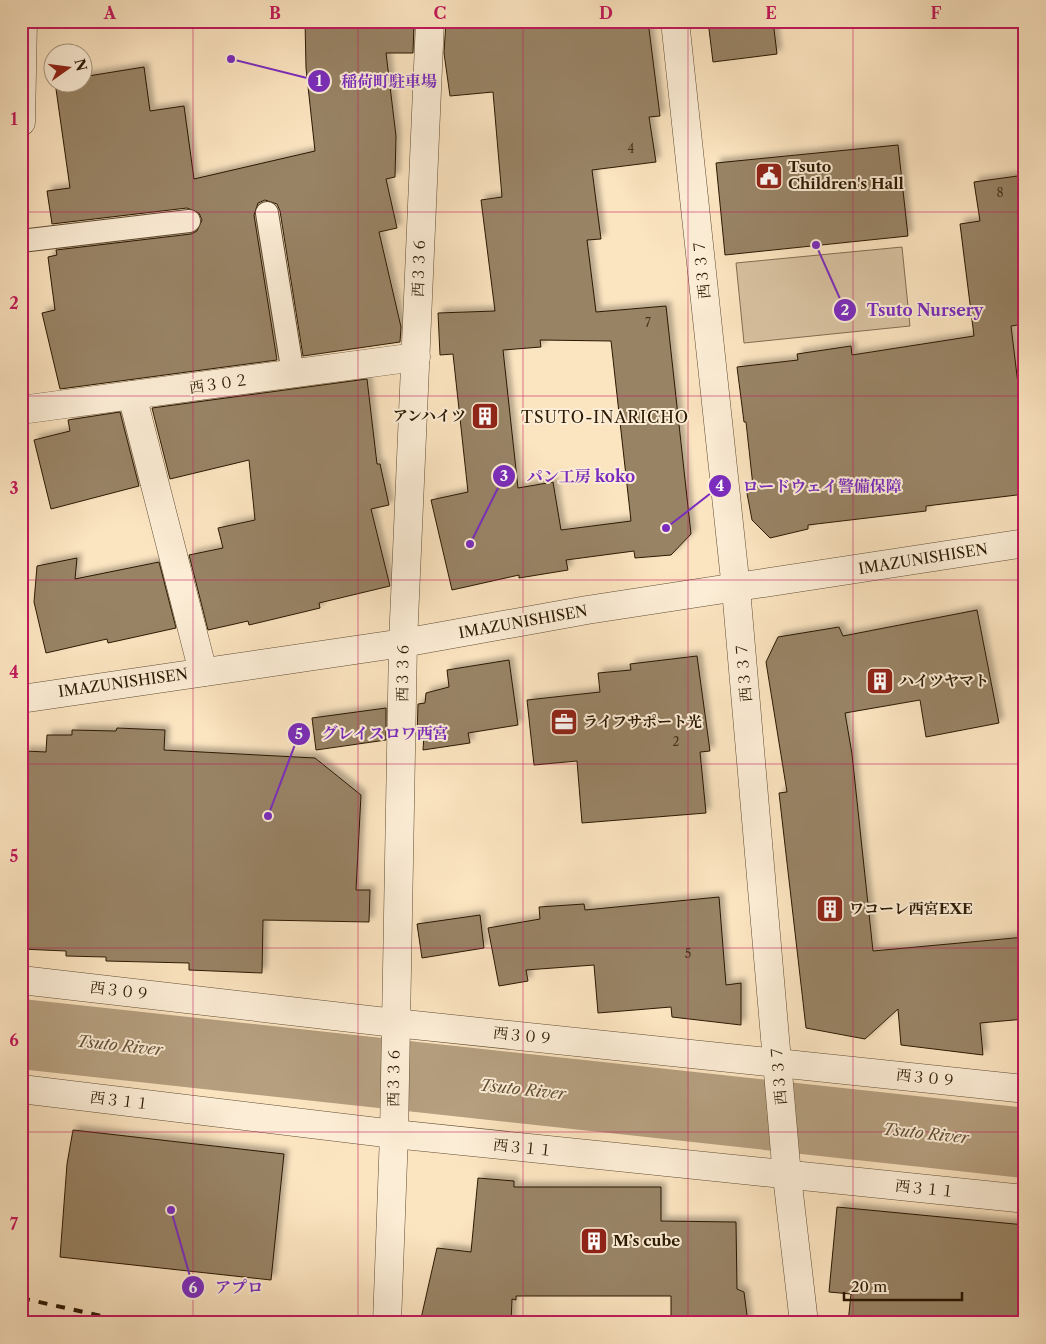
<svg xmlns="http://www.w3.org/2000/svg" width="1046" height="1344" font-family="'Libre Caslon Text','Noto Serif JP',serif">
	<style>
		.green { fill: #d8c1a0; stroke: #826d51 }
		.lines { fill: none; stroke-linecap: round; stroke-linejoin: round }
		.river { stroke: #b59f7f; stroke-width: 70 }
		.building { fill: #988365; stroke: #2c1902; fill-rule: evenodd; filter: url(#shadow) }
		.service-casing { stroke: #604c32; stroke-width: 24 }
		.minor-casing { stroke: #604c32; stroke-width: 29 }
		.tertiary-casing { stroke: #604c32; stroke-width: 29 }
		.service { stroke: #fcedd6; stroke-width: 22 }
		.minor { stroke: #fcedd6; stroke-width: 28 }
		.tertiary { stroke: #fcedd6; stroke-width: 28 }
		.rail { stroke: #2c1902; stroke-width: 4; stroke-dasharray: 9 9; stroke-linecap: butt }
		.grid { fill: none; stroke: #c2185b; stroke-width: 1; stroke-opacity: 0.55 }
		.labels { text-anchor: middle; stroke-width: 4; stroke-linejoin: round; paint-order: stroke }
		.number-label { font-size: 12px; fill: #47341b }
		.poi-label { font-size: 15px; font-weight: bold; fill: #2c1902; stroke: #fcedd6; text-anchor: start }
		.street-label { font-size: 15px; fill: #2c1902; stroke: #fcedd6 }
		.neighbourhood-label { font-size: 16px; letter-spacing: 1px; fill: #2c1902; stroke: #fcedd6 }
		.water-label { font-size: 16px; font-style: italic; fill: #634f34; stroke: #fcedd6 }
		.leader { fill: none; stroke: #7b2cbf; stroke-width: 2 }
		.callout-dot { fill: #7b2cbf; stroke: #fcedd6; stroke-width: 2 }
		.mark-label { font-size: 15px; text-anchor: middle; font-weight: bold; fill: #fff }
		.callout-label { font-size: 16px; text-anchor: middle; font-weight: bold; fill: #7b2cbf; stroke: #fcedd6; stroke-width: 4; stroke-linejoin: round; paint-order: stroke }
		.neatline { fill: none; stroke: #c2185b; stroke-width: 2 }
		.grid-label { font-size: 16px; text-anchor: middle; font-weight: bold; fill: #c2185b }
	</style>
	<defs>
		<filter id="shadow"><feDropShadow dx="4.5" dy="-4.5" stdDeviation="2.5" flood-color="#0004"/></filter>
	</defs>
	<rect width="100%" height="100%" fill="#fbe4c0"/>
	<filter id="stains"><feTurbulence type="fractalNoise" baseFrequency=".004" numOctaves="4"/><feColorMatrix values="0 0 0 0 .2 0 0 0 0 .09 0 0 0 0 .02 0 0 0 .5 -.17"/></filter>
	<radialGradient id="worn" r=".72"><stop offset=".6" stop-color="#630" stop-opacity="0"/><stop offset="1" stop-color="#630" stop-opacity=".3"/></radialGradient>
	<polygon class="green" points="902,247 910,326 744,343 736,263"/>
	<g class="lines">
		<polyline class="river" points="21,1034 1025,1143"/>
	</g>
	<g class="building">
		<polygon points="305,21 414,21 413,53 386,53 396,136 395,177 386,179 397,228 379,232 401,327 400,342 303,356 280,211 277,204 265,200 258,203 254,215 277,360 60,389 42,313 55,310 48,257 57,255 56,250 191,234 197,231 202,220 199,213 187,208 52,224 47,191 70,188 55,82 82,82 82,77 144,67 150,111 184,106 194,179 315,151 306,68"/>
		<path d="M446,21H526V27L580,21H648L660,116L649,117L656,162L592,170L601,239L587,240L596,312L666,306L691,534L671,555L635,558L634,551L566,560L568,570L519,578V575L452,590L431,500L468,492L453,354L440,355L438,313L495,311L481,200L502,197L493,92L450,96L444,53ZM540,340L611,341L631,521L561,530L553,482L518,488L503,350L541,347Z"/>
		<polygon points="708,21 773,21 777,54 713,62"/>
		<polygon points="898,145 908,236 725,255 716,163"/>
		<polygon points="1025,175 1025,324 1011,326 1025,442 1025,494 926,506 926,511 808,525 808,529 770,538 752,520 746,488 753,486 746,422 744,422 737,367 798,360 797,354 851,346 852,355 974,336 960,224 980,221 974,182"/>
		<polygon points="367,379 377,464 380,464 389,505 371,509 390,586 319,603 320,608 249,625 248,621 208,630 189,555 223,548 218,528 255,520 249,460 170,479 152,408"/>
		<polygon points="120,412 139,486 51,509 34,440 70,431 68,420"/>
		<polygon points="77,558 75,579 159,562 176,628 108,643 107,639 46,653 34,602 37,566"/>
		<polygon points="977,610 999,723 926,737 920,700 845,713 852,754 873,951 1025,937 1025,1019 980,1023 983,1055 901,1045 898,1009 865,1039 806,1028 779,793 787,792 766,662 778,637 839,627 843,636"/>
		<polygon points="697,656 710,751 700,752 706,813 582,823 577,761 534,765 527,700 600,692 598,673 631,670 630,664"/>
		<polygon points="509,660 518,725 468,733 470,743 423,750 424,735 417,736 418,704 425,703 426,693 449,687 447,670"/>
		<polygon points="386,708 386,740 316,750 312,718"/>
		<polygon points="117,728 165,730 164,750 315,758 361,795 356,890 370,890 369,922 263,920 262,973 189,970 189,963 106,961 106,957 66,956 66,951 21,949 21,783 24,783 25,751 46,752 47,735 72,735 72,730 116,731"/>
		<polygon points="719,897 726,985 741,983 741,1025 672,1017 671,1007 598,1013 594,965 526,970 528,981 499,986 488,928 540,919 539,907 584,904 585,910"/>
		<polygon points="480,915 484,948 422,958 417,924"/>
		<polygon points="73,1130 284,1154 271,1280 60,1257 67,1164"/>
		<polygon points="478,1178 514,1181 514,1187 661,1187 661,1221 736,1222 737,1289 744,1292 748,1323 671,1323 671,1296 516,1296 516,1300 512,1299 511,1323 420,1323 437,1248 471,1252"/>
		<polygon points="837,1207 1025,1225 1025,1323 848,1323 851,1294 829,1292"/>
	</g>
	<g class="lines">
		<g class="service-casing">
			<g id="service">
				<polyline points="267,213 293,374"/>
				<polyline points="21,241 189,221"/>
			</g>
		</g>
		<g class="minor-casing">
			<g id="minor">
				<polyline points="675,21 736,589 787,1176 804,1323"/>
				<polyline points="21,122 23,21"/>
				<polyline points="132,395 203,672"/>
				<polyline points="21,410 416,357"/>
				<polyline points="21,980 395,1023 1025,1089"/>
				<polyline points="21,1089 394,1134 1025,1199"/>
				<polyline points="387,1323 394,1134 403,643 430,21"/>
			</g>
		</g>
		<g class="tertiary-casing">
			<polyline id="tertiary" points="21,699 403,643 587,610 1025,543"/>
		</g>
		<use href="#service" class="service"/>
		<use href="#minor" class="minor"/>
		<use href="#tertiary" class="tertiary"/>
		<g class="rail">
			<polyline points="21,1298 133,1323"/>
			<polyline points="21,1321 31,1323"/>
		</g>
	</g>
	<path class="grid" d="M193,21V1323M358,21V1323M523,21V1323M688,21V1323M853,21V1323M21,212H1025M21,396H1025M21,580H1025M21,764H1025M21,948H1025M21,1132H1025"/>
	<defs>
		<g id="civic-square" transform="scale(1.4375)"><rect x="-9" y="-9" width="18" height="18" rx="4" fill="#8f2418" stroke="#fcedd6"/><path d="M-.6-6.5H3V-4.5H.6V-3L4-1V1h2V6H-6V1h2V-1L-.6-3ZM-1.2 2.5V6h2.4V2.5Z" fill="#fff"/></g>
		<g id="building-square" transform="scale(1.4375)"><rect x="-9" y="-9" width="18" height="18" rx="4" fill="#8f2418" stroke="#fcedd6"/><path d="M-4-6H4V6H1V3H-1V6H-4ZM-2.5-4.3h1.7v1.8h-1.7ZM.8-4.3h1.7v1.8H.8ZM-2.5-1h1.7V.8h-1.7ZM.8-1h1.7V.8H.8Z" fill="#fff"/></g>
		<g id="office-square" transform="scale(1.4375)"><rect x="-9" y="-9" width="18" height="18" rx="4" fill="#8f2418" stroke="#fcedd6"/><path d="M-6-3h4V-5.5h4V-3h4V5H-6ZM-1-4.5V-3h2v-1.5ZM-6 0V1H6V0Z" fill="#fff"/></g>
	</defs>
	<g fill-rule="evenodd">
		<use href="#civic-square" x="769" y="176"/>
		<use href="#building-square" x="485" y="416"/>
		<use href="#building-square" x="880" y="681"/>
		<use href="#office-square" x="564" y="722"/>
		<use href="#building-square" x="830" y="909"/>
		<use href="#building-square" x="594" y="1241"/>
	</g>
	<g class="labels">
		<g class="number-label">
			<text x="631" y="153">4</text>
			<text x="1000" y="197">8</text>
			<text x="648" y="327">7</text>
			<text x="676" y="746">2</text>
			<text x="688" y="958">5</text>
		</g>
		<g class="poi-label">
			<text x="788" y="172">Tsuto<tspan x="788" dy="17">Children's Hall</tspan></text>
			<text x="466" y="421" text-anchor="end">アンハイツ</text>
			<text x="899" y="686">ハイツヤマト</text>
			<text x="583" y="727">ライフサポート光</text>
			<text x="849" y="914">ワコーレ西宮EXE</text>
			<text x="613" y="1246">M’s cube</text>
		</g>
		<g class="street-label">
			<text transform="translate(419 267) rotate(-88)" y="5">西３３６</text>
			<text transform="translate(702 269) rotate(-96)" y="5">西３３７</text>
			<text transform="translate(219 384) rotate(-8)" y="5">西３０２</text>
			<text transform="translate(923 559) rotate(-9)" y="5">IMAZUNISHISEN</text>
			<text transform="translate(523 622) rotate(-10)" y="5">IMAZUNISHISEN</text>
			<text transform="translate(403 672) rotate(-89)" y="5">西３３６</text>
			<text transform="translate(744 672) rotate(-95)" y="5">西３３７</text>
			<text transform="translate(123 683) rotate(-8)" y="5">IMAZUNISHISEN</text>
			<text transform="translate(120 991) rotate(7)" y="5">西３０９</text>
			<text transform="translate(523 1036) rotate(6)" y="5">西３０９</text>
			<text transform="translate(779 1075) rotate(-95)" y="5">西３３７</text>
			<text transform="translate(394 1077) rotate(-89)" y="5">西３３６</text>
			<text transform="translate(926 1078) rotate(6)" y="5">西３０９</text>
			<text transform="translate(120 1101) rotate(7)" y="5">西３１１</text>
			<text transform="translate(523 1148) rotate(6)" y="5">西３１１</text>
			<text transform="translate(925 1189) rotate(6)" y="5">西３１１</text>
		</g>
		<g class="neighbourhood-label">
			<text x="605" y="423">TSUTO-INARICHO</text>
		</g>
		<g class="water-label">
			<text transform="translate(120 1045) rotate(6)" y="6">Tsuto River</text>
			<text transform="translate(523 1089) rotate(6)" y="6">Tsuto River</text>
			<text transform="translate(926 1133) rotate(6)" y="6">Tsuto River</text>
		</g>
	</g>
	<path class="leader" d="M231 59L319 81M816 245L845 310M470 544L504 476M666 528L720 486M268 816L299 734M171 1210L193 1287"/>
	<g class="callout-dot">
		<circle cx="231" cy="59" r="5"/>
		<circle cx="816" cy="245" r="5"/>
		<circle cx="470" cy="544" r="5"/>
		<circle cx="666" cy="528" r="5"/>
		<circle cx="268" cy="816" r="5"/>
		<circle cx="171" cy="1210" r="5"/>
		<circle cx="319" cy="81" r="12"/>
		<circle cx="845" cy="310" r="12"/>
		<circle cx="504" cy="476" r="12"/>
		<circle cx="720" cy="486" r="12"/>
		<circle cx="299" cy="734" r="12"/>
		<circle cx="193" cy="1287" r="12"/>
	</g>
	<g class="mark-label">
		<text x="319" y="86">1</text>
		<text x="845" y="315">2</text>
		<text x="504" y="481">3</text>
		<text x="720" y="491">4</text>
		<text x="299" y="739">5</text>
		<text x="193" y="1293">6</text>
	</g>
	<g class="callout-label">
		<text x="389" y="87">稲荷町駐車場</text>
		<text x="925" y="316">Tsuto Nursery</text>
		<text x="581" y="482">パン工房 koko</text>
		<text x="822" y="492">ロードウェイ警備保障</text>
		<text x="385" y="739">グレイスロワ西宮</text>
		<text x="239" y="1293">アプロ</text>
	</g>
	<rect width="1046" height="1344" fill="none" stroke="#fbe4c0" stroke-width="55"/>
	<g transform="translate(68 68) rotate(76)"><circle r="24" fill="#fcedd6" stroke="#a99881"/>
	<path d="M0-4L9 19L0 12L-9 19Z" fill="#8f2418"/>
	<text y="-8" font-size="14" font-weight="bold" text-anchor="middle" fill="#2c1902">N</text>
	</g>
	<path d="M844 1292v8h118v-8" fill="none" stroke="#2c1902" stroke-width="2.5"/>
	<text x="851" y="1292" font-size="15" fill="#2c1902" stroke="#fcedd6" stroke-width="4" paint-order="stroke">20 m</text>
	<rect x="28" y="28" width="990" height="1288" class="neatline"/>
	<g class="grid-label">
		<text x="110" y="19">A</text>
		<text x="275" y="19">B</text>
		<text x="440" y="19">C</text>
		<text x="606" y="19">D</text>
		<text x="771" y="19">E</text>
		<text x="936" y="19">F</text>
		<text x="14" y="125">1</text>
		<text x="14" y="309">2</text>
		<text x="14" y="494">3</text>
		<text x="14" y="678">4</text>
		<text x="14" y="862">5</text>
		<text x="14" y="1046">6</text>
		<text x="14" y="1230">7</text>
	</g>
	<rect width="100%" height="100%" filter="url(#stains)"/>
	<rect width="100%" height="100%" fill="url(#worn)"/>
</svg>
